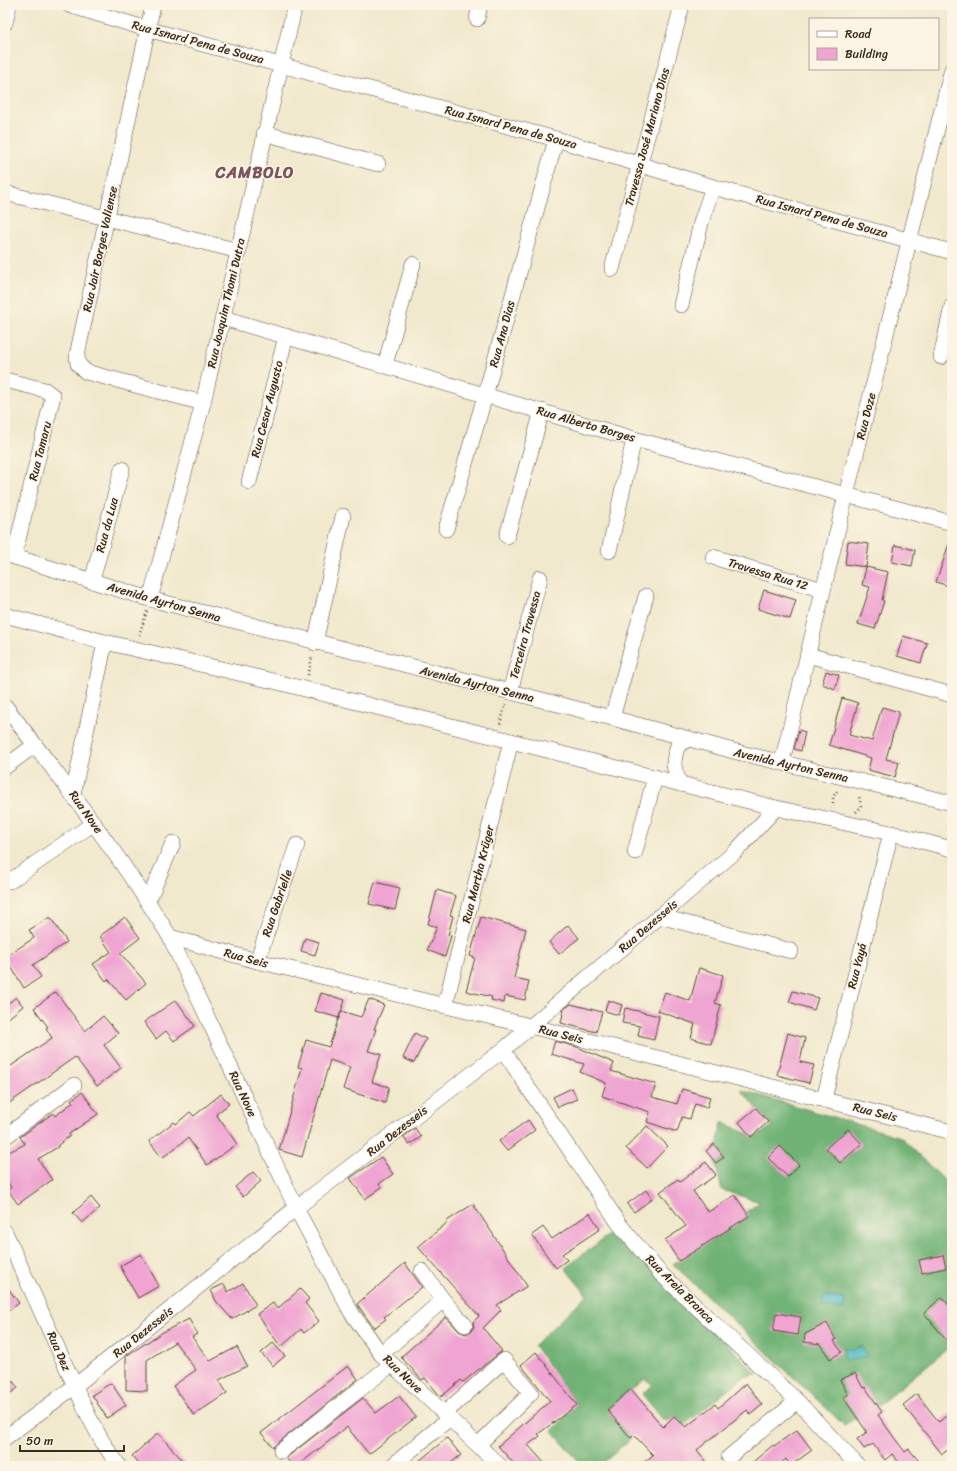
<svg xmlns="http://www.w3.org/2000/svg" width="957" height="1471" font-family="Sriracha,sans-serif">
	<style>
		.forest { fill: #71b376; stroke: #566e4a }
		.water { fill: #4dbcc4; stroke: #447371 }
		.building { fill: #efa4d1 }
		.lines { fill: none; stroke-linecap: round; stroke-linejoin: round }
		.minor-casing { stroke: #564738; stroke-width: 16 }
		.path { stroke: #564738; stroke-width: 2.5; stroke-dasharray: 1 3; stroke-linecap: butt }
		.minor { stroke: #fff; stroke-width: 15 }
		.labels { text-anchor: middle; stroke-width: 3; stroke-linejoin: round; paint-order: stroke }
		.street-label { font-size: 12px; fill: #3b2a1e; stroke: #fcf5e5 }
		.district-label { font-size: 16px; font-weight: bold; letter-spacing: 1px; fill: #7a555d; stroke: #fcf5e5 }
	</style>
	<rect width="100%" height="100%" fill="#fcf5e5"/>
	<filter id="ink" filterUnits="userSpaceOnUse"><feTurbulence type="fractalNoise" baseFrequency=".025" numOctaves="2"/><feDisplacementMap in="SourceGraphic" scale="8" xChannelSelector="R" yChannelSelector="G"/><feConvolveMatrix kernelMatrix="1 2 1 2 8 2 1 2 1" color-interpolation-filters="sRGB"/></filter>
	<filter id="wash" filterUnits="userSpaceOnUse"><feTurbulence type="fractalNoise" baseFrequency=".012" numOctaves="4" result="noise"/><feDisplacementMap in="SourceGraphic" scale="16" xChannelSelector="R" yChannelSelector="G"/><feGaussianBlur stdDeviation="0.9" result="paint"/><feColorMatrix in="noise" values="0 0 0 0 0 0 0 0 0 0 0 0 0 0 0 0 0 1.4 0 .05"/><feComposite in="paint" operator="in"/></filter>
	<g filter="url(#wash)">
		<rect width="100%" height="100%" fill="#f1e9cd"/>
		<g class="forest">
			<polygon points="741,1090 901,1137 952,1188 952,1345 880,1404 844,1425 673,1264 760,1202 722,1190 714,1159 722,1122 754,1137 773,1126"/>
			<polygon points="615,1230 757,1374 744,1377 684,1425 674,1416 664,1421 642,1394 653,1385 645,1379 607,1410 631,1438 600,1466 583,1466 552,1431 577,1405 534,1345 587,1295 565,1268"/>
		</g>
		<g class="water">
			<polygon points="824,1296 845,1299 843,1310 822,1306"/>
			<polygon points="861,1346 867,1356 853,1360 843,1359 845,1347 852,1350"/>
		</g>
		<g id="blocks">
			<g class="building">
				<polygon points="848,541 869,544 866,567 845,564"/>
				<polygon points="950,541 952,541 952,587 936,582"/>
				<polygon points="895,545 915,550 912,566 892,562"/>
				<polygon points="866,567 888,572 882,600 884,601 875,629 858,624 870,587 862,585"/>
				<polygon points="764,590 796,600 790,619 758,609"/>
				<polygon points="903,636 927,643 921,663 897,656"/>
				<polygon points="826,671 839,675 835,689 822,684"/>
				<polygon points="842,698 858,703 849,735 872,741 882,707 899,712 886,759 899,762 895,777 868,770 871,758 829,745"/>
				<polygon points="799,730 805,732 801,751 794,749"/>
				<polygon points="375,882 400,888 395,910 369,904"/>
				<polygon points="437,890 456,896 450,915 453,916 448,935 451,936 445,957 427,950 437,927 428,924"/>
				<polygon points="50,917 67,942 33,965 41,977 24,988 5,957 34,938 29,930"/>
				<polygon points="125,917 140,938 120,953 146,983 126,1000 108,979 106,981 93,964 111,952 100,936"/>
				<polygon points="481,917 526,929 514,978 529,981 525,1000 505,996 504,1003 491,1000 492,997 466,991 475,958 470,956"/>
				<polygon points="568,925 579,938 559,954 549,942"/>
				<polygon points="305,938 319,942 315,955 301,951"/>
				<polygon points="699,968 723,975 715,1003 721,1005 711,1044 691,1038 695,1024 658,1011 665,992 690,1001"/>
				<polygon points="793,991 818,998 814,1010 789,1002"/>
				<polygon points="56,992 85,1031 103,1016 118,1033 104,1045 121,1068 97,1086 75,1057 5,1106 5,1070 52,1038 46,1028 48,1027 34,1008"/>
				<polygon points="321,993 345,1000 339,1018 315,1011"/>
				<polygon points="16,997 23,1006 5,1021 5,1006"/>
				<polygon points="369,999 384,1005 374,1029 376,1029 368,1051 381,1054 372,1082 389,1087 385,1103 343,1089 350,1067 330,1060 302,1157 279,1150 302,1068 298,1067 306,1040 329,1047 341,1011 361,1017"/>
				<polygon points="176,1000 195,1026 174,1041 166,1031 156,1039 144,1022"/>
				<polygon points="608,1000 622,1005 619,1015 605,1011"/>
				<polygon points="571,1004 602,1012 596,1032 561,1023 564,1009"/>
				<polygon points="625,1008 659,1016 654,1040 638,1036 640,1026 622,1023"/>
				<polygon points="415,1033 426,1039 414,1063 403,1058"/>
				<polygon points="788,1033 805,1038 800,1062 814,1065 809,1083 777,1075"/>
				<polygon points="555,1041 577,1047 614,1063 611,1071 656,1084 652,1097 677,1104 682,1089 710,1097 707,1108 695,1104 690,1119 682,1117 677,1132 647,1122 650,1112 602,1096 606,1083 580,1072 584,1064 551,1054"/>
				<polygon points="572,1088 577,1099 558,1107 553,1097"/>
				<polygon points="82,1092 98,1114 69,1134 70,1136 58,1145 58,1147 38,1159 52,1180 18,1204 8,1190 11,1188 5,1176 5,1154 25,1144 20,1137 53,1113 55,1116 73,1102 71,1100"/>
				<polygon points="221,1094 229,1104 216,1114 237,1144 207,1165 188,1138 162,1158 149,1141 174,1122 176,1124 190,1112 194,1116"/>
				<polygon points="756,1108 768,1122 751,1137 739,1122"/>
				<polygon points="528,1120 535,1130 507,1151 499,1141"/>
				<polygon points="647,1126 668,1146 647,1168 626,1148"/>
				<polygon points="415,1128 421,1137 409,1145 403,1137"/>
				<polygon points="848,1129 862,1144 840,1163 826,1148"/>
				<polygon points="714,1144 724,1157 716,1163 706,1151"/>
				<polygon points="780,1146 799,1165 788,1177 768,1158"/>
				<polygon points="381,1157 393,1174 379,1184 382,1187 365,1199 350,1178"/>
				<polygon points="706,1162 716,1175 693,1191 708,1212 735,1195 749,1216 679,1261 665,1240 686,1226 660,1192 678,1179 680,1182"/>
				<polygon points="253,1172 261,1181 243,1197 235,1187"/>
				<polygon points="646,1190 652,1199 634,1212 627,1204"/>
				<polygon points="91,1197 100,1208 82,1223 73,1213"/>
				<polygon points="473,1204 527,1286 497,1305 501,1310 483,1328 502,1351 463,1382 461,1380 441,1397 425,1378 422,1380 401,1357 446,1317 459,1331 466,1334 471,1331 474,1327 473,1322 479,1316 418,1247 448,1222 447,1221"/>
				<polygon points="590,1213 600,1229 562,1254 567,1260 556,1268 532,1235 543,1227 552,1239"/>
				<polygon points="141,1254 159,1286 138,1298 120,1266"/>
				<polygon points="943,1255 946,1268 922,1273 919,1260"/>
				<polygon points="405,1263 422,1287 384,1317 386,1319 374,1328 357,1304"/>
				<polygon points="243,1283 256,1305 232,1319 216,1301 211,1290 224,1284 228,1292"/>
				<polygon points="5,1284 19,1303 5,1314"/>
				<polygon points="300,1289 309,1299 305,1303 319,1321 304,1333 301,1329 281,1347 257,1314 273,1303 277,1309"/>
				<polygon points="942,1297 952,1309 952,1347 924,1313"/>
				<polygon points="776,1313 801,1317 798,1335 773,1331"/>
				<polygon points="189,1319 197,1334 192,1337 210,1361 237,1347 247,1366 219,1380 227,1393 194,1415 173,1386 196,1370 175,1342 147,1360 147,1391 126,1390 126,1356 163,1332"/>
				<polygon points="827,1323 836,1340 834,1341 842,1352 830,1359 820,1344 804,1342 805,1334"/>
				<polygon points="273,1343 285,1356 273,1366 261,1353"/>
				<polygon points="536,1352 577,1405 538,1434 540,1436 528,1445 547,1466 516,1466 498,1446 550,1401 521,1365"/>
				<polygon points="348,1366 358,1379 273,1447 261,1433"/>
				<polygon points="5,1371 18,1388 5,1397"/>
				<polygon points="855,1373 863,1388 865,1387 882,1412 878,1415 893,1436 905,1452 909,1449 923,1466 902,1466 892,1454 885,1460 873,1444 864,1449 857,1439 867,1432 843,1397 848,1395 840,1380"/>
				<polygon points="111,1383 126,1405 107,1418 92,1395"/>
				<polygon points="746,1383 762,1405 750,1415 747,1410 697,1450 710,1466 639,1466 653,1455 634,1435 631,1438 607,1410 631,1389 663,1427 674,1416 686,1427 715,1404 718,1408"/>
				<polygon points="917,1394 939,1422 952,1412 952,1447 942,1454 903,1405"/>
				<polygon points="399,1396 416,1417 369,1454 347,1427 297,1466 293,1466 286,1458 363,1398 376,1413"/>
				<polygon points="797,1430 812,1450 790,1466 786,1459 778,1466 748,1466 773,1445 774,1446"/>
				<polygon points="158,1433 174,1451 188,1466 141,1466 132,1456"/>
				<polygon points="447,1438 461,1455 447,1466 413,1466"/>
			</g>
		</g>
	</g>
	<g filter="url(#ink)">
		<use href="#blocks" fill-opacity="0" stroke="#564738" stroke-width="1"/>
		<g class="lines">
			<g class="minor-casing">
				<g id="minor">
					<polyline points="69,5 147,29 556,139 713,187 952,252"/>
					<polyline points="153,5 77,355 78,364 86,372 203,403"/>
					<polyline points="477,19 480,5"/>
					<polyline points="5,23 9,5"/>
					<polyline points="264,133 378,164"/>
					<polyline points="5,193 239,251"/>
					<polyline points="612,269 682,5"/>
					<polyline points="681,305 702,219 713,187"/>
					<polyline points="223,318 634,439 952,523"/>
					<polyline points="941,357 952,306"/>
					<polyline points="385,365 413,264"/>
					<polyline points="5,380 45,390 53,396 14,556"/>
					<polyline points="249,482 286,336"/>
					<polyline points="446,529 485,396 556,139"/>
					<polyline points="507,536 542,411"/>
					<polyline points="609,551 634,439"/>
					<polyline points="5,554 150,599 612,718 741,753 952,803"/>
					<polyline points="713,557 823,590"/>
					<polyline points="92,581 122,469"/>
					<polyline points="150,599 203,403 295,5"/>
					<polyline points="5,615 105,642 273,681 776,808 891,833 952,849"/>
					<polyline points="315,643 343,516"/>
					<polyline points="808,655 952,695"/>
					<polyline points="510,692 540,578"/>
					<path d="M5,706C63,781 120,856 170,937L296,1208L351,1312L381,1354L500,1466"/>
					<polyline points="612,718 646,596"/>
					<polyline points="782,762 846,495 952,69"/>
					<polyline points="5,767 35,745"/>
					<path d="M680,784C673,767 672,763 678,745L689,739"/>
					<polyline points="73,794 105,642"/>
					<polyline points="635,852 655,777"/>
					<polyline points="10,881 94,823"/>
					<polyline points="148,901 173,843"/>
					<polyline points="659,916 791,951"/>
					<polyline points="170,937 257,961 530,1026 952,1132"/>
					<polyline points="257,961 297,845"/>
					<polyline points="445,1006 511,741"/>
					<polyline points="503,1050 620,1225 660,1273 797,1401 858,1466"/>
					<polyline points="824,1099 891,833"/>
					<polyline points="5,1137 74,1085"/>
					<polyline points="5,1232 89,1417 102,1441 119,1466"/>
					<polyline points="422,1271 443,1300 465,1325"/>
					<polyline points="381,1354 443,1300"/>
					<polyline points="445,1413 504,1360 531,1393 479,1444"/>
					<polyline points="5,1438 75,1386 296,1208 503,1050 735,852 776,808"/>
					<polyline points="281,1451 392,1364"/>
					<polyline points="729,1457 797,1401"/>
					<polyline points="392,1466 450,1418"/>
				</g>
			</g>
			<g class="path">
				<polyline points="139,635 147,611"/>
				<polyline points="308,675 312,657"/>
				<polyline points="500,724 506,704"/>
				<polyline points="833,807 833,797 838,790"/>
				<polyline points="856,812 861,807 859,795"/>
			</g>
			<use href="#minor" class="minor"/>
		</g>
	</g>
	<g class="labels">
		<g class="street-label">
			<text transform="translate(198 42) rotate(15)" y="4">Rua Isnard Pena de Souza</text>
			<text transform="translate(511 127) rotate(15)" y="4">Rua Isnard Pena de Souza</text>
			<text transform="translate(647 137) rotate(-75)" y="4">Travessa José Mariano Dias</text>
			<text transform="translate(822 216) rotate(15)" y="4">Rua Isnard Pena de Souza</text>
			<text transform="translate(100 249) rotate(-78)" y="4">Rua Jair Borges Valiense</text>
			<text transform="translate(226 303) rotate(-77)" y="4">Rua Joaquim Thomi Dutra</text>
			<text transform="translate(502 334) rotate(-75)" y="4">Rua Ana Dias</text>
			<text transform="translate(267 409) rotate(-76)" y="4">Rua Cesar Augusto</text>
			<text transform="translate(866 416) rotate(-76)" y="4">Rua Doze</text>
			<text transform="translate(586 424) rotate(16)" y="4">Rua Alberto Borges</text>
			<text transform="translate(40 451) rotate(-76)" y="4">Rua Tamaru</text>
			<text transform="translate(107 525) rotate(-75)" y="4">Rua da Lua</text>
			<text transform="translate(768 574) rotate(17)" y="4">Travessa Rua 12</text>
			<text transform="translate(164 602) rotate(16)" y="4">Avenida Ayrton Senna</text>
			<text transform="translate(525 635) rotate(-75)" y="4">Terceira Travessa</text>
			<text transform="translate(477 684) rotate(14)" y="4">Avenida Ayrton Senna</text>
			<text transform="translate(791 765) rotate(13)" y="4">Avenida Ayrton Senna</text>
			<text transform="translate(86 812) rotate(55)" y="4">Rua Nove</text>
			<text transform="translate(478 874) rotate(-76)" y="4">Rua Martha Krüger</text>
			<text transform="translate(277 903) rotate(-71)" y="4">Rua Gabrielle</text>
			<text transform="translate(648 926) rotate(-41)" y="4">Rua Dezesseis</text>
			<text transform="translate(246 958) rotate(15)" y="4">Rua Seis</text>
			<text transform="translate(857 966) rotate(-76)" y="4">Rua Yayá</text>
			<text transform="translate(561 1034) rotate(14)" y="4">Rua Seis</text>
			<text transform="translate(243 1094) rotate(65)" y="4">Rua Nove</text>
			<text transform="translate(875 1112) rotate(14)" y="4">Rua Seis</text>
			<text transform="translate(397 1131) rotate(-38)" y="4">Rua Dezesseis</text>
			<text transform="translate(680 1289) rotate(45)" y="4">Rua Areia Branca</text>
			<text transform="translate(143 1332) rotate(-39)" y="4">Rua Dezesseis</text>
			<text transform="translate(59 1351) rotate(66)" y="4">Rua Dez</text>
			<text transform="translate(403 1374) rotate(44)" y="4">Rua Nove</text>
		</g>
		<g class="district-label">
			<text x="255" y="178">CAMBOLO</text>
		</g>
	</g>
	<rect width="957" height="1471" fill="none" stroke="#fcf5e5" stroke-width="20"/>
	<rect x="809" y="18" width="130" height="52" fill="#fcf5e5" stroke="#afa495"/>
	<rect x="817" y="31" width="20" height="6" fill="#ffffff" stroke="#afa495"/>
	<text x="845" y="38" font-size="12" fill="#3b2a1e">Road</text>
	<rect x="817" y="48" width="20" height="12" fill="#efa4d1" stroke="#afa495"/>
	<text x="845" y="58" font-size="12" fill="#3b2a1e">Building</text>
	<path d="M20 1445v6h104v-6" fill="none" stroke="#3b2a1e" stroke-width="2"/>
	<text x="26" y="1445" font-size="12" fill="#3b2a1e" stroke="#fcf5e5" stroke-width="3" paint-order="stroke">50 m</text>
</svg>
